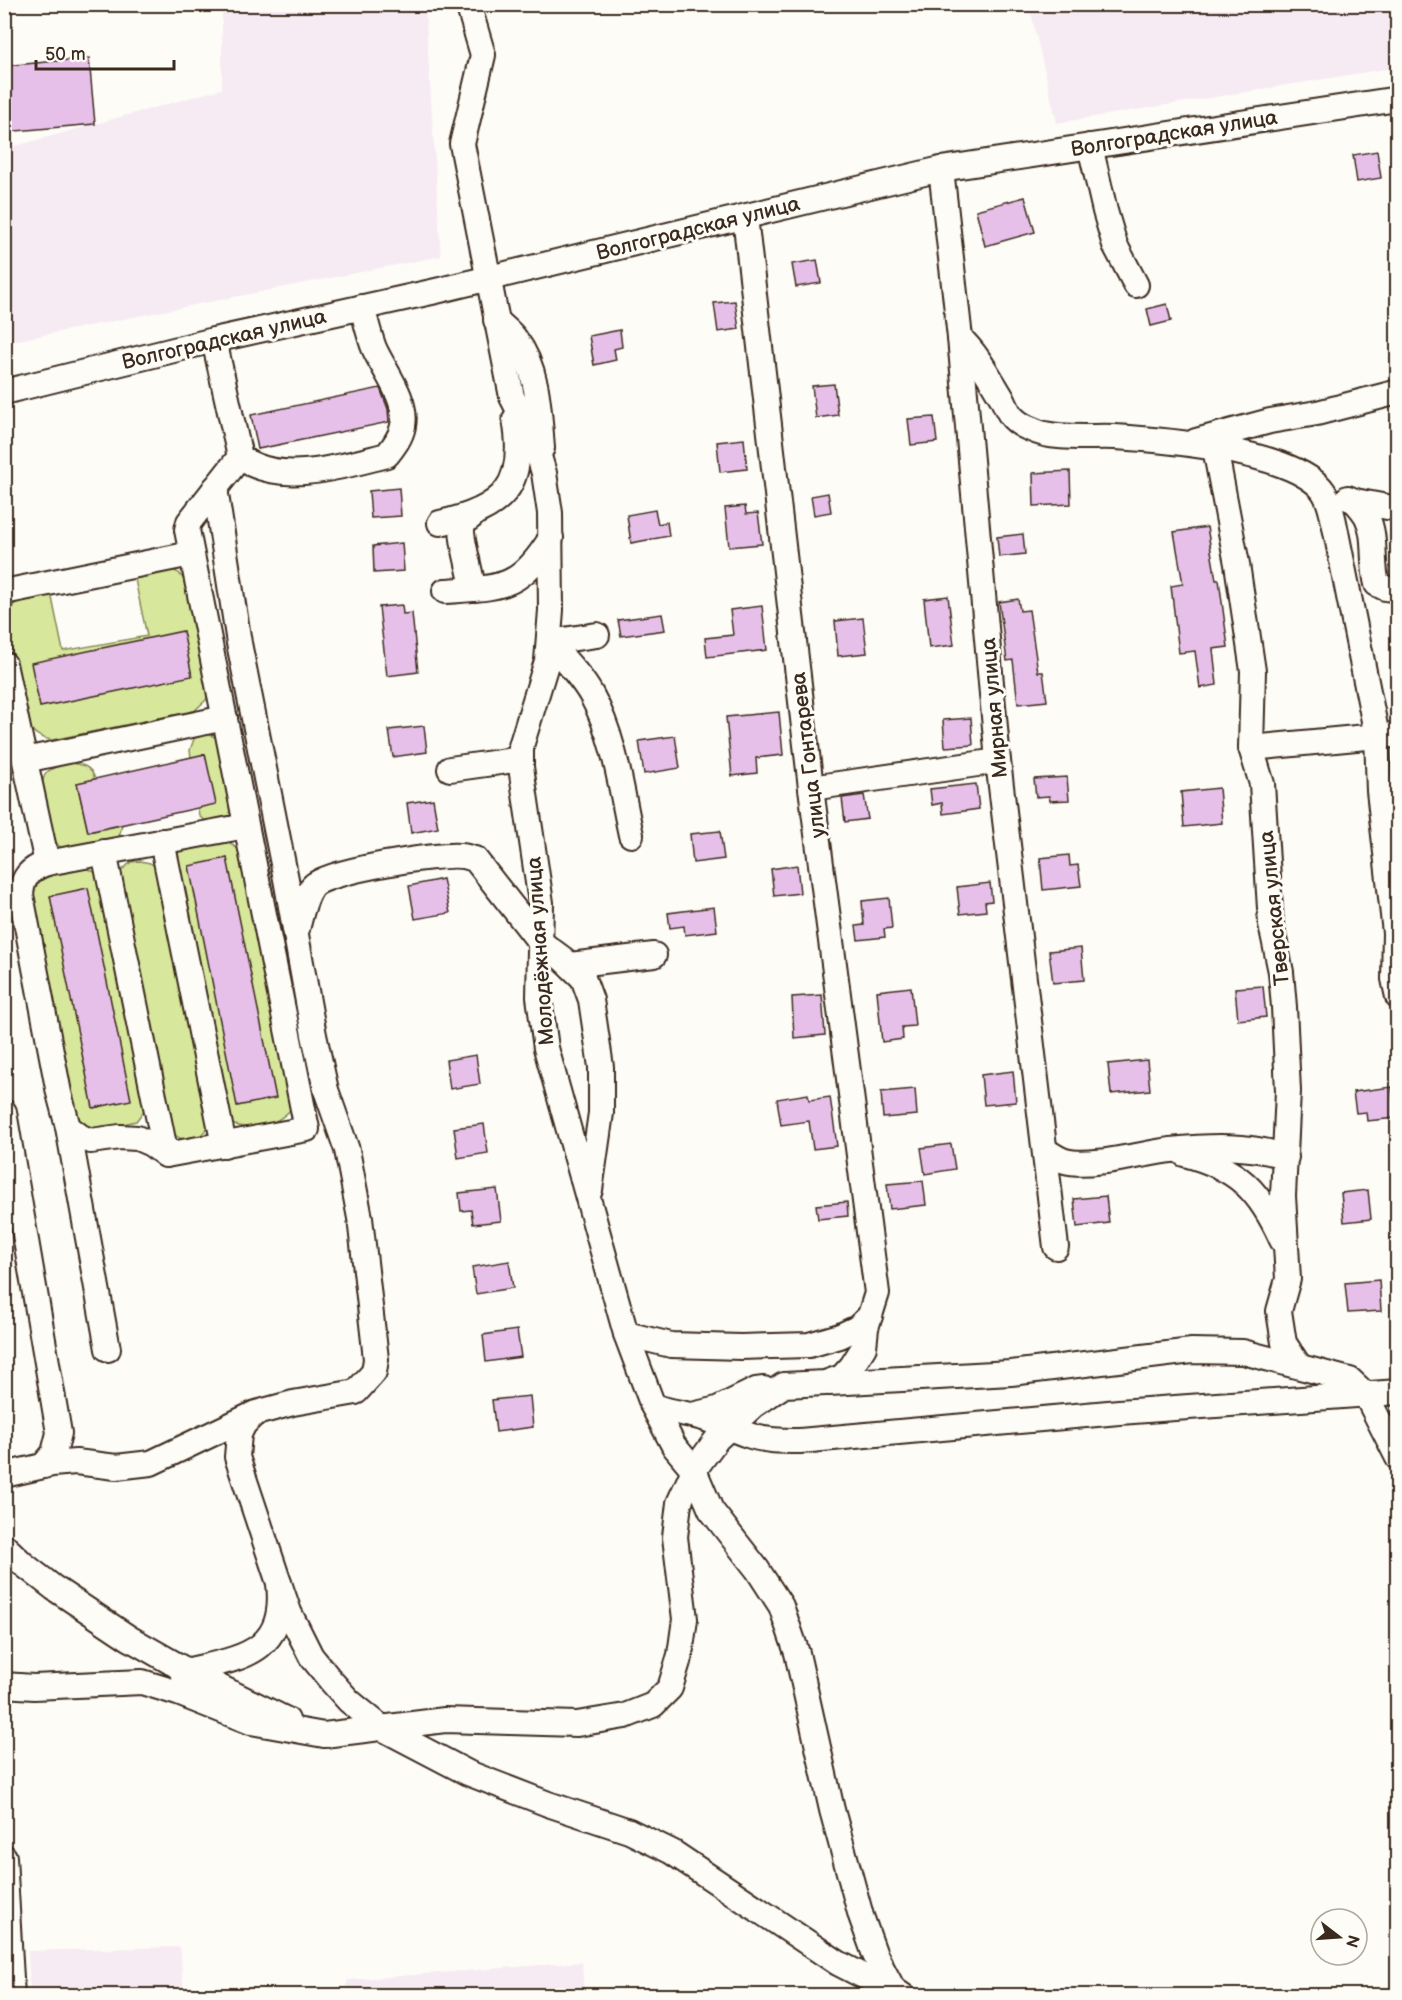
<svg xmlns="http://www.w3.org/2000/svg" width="1402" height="2000" font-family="'Balsamiq Sans',sans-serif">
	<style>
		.built { fill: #f6eaf3 }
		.green { fill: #d7e79b; stroke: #89885c; stroke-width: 1.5 }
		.building { fill: #e7c0e9; stroke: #3b2a1e; stroke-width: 1.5 }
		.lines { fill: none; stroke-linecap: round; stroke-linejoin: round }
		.minor-casing { stroke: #3b2a1e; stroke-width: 28 }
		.minor { stroke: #fdfcf7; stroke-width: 24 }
		.labels { text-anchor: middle; stroke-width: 6; stroke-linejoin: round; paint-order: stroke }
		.street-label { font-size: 21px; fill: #3b2a1e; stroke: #fdfcf7 }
	</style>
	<rect width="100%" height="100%" fill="#fdfcf7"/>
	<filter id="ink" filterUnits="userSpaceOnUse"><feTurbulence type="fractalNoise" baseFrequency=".0167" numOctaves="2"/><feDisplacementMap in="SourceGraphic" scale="12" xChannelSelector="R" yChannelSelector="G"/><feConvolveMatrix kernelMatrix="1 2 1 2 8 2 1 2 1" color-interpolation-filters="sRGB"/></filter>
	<g filter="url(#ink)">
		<g class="built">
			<polygon points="222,5 425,5 441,256 8,342 4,309 5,149 222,89"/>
			<polygon points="1029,5 1397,5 1397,67 1057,123"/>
			<polygon points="180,1947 184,1995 30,1995 28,1951"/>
			<polygon points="582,1962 584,1995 343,1995 348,1980"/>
		</g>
		<g class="green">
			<path d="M172,570L179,573L190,588L209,692L206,700L194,711L52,740C40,738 34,734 28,725L5,621C12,596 28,598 51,593L63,651L147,636L134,575Z"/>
			<polygon points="208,734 219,739 232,812 228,819 209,824 199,816 190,750 194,739 200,735"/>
			<path d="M69,763C82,764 91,766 95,779L77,783L88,832L122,825L119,837L114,844L62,850L52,837C49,822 35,784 47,772C53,767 61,765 69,763Z"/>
			<path d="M223,840L239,849L292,1108C277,1126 253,1131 231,1124L175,857L180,850Z"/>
			<path d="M140,861L150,863L156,867L210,1123C197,1146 186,1144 167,1130L119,873L131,862Z"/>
			<path d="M87,868L100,875L147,1107L136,1121L98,1130L89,1128L78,1120L75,1113L30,892C40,871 66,872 87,868Z"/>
		</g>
		<g class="building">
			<polygon points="89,58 95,124 4,132 4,66"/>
			<polygon points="1377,151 1381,178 1357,182 1353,155"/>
			<polygon points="1025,197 1035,232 985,246 976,210"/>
			<polygon points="817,260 821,283 796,287 792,264"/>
			<polygon points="735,301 739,329 718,332 714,303"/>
			<polygon points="1167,304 1171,321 1151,326 1147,309"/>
			<polygon points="620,330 622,347 614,349 616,360 594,365 589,336"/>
			<polygon points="834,384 838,415 816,418 812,386"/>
			<polygon points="380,388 388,409 389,422 258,449 251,415"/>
			<polygon points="934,417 937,442 911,445 908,419"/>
			<polygon points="744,439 747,469 720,472 717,442"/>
			<polygon points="1070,471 1071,504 1034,506 1033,473"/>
			<polygon points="399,488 401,516 371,518 369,491"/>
			<polygon points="828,493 831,512 814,515 811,496"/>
			<polygon points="745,506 746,514 758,513 762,544 729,547 725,508"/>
			<polygon points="655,510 658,524 667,522 669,536 631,543 627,515"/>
			<polygon points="1207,527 1216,580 1219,580 1228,647 1213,649 1217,685 1200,688 1195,651 1179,653 1171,586 1183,584 1174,532"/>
			<polygon points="1023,534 1025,554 999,557 997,537"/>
			<polygon points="402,543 404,571 374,573 373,546"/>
			<polygon points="948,596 954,645 929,648 924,599"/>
			<polygon points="1018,599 1020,611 1029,610 1038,672 1043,672 1047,701 1018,704 1013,660 1007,661 999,602"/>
			<polygon points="402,605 403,614 412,613 418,672 387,676 379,607"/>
			<polygon points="762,606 767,650 707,657 705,638 733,635 730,610"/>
			<polygon points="662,614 665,630 621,636 618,620"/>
			<polygon points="863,618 867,653 838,656 835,621"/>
			<polygon points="183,631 192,676 40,707 31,663"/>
			<polygon points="779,712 783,755 756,758 757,773 732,776 726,717"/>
			<polygon points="971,718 973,745 945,747 943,720"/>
			<polygon points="424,726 427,752 393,757 389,730"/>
			<polygon points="675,736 680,768 644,774 639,741"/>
			<polygon points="205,754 216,804 88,832 77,783"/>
			<polygon points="1067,777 1069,800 1050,801 1049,796 1036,797 1034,779"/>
			<polygon points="976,784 979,809 943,814 942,803 932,805 930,789"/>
			<polygon points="1219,788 1222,823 1184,827 1181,792"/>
			<polygon points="864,795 868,819 845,822 842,798"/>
			<polygon points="433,799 438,828 411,833 407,803"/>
			<polygon points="720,831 724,859 693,863 690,834"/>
			<polygon points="1069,855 1070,866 1078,865 1081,886 1043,890 1040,858"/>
			<polygon points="227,858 276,1098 237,1106 189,866"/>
			<polygon points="797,865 800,893 774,896 771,869"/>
			<polygon points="443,879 450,913 415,919 409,886"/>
			<polygon points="990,883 992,901 985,902 986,911 960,914 957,887"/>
			<polygon points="88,888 131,1100 93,1108 50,896"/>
			<polygon points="889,898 892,928 884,929 885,937 858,940 856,926 864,925 862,901"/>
			<polygon points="714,907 717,931 685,935 684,926 670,928 668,913"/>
			<polygon points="1081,948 1084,980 1053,983 1049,951"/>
			<polygon points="1263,986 1266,1017 1238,1020 1235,988"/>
			<polygon points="911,987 915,1026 902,1027 903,1039 882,1042 877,991"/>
			<polygon points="822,995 825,1035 794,1038 792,997"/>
			<polygon points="476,1055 480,1084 450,1089 446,1060"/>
			<polygon points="1147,1060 1150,1090 1111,1094 1108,1064"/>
			<polygon points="1013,1071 1016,1102 984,1105 981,1075"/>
			<polygon points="1392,1087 1396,1118 1367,1121 1366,1112 1356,1113 1353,1092"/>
			<polygon points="915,1089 917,1115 883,1118 881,1092"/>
			<polygon points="808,1094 809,1100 830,1097 837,1146 813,1149 809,1121 781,1125 777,1099"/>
			<polygon points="484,1124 488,1153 458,1158 454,1128"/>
			<polygon points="951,1144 955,1169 925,1174 921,1148"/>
			<polygon points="923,1181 926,1205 890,1209 887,1184"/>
			<polygon points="497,1189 501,1221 473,1224 471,1210 461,1211 459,1193"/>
			<polygon points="1368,1190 1371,1219 1344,1222 1341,1193"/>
			<polygon points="1106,1196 1109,1223 1077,1227 1074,1199"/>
			<polygon points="847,1202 848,1216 818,1219 816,1205"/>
			<polygon points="509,1261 513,1288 476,1294 472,1267"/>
			<polygon points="1379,1280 1381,1311 1348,1313 1345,1283"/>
			<polygon points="517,1330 521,1357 486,1362 483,1335"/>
			<polygon points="530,1396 533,1427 496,1432 492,1400"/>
		</g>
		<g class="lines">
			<g class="minor-casing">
				<g id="minor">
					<polyline points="468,4 483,55 462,144 512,397 534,440 544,473 550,513 551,610 547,661 521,746 521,767 541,903 539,997 546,1048 626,1334 653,1406 674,1446 694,1470 711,1510 757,1569 781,1606 797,1653 832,1810 861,1916 875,1955 893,1989 903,1996"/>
					<polyline points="1090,146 1105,211 1115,245 1136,285"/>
					<polyline points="941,169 960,338 998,761 1056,1247"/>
					<path d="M496,320C502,326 511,332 516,340C539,370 539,413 542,448"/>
					<path d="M960,338C978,355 989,377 1002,398C1005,404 1008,413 1013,418C1018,423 1027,428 1033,430C1053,440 1092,436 1115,437C1165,440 1280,450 1318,485C1328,494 1331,509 1334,522L1377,736L1398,735"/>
					<path d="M214,340L240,457C280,487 343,466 387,455C394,446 401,437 403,426C408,399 384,371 374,348C369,335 366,321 362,307"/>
					<polyline points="4,392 214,340 436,291 941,169 1398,99"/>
					<polyline points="1196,441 1270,421 1317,413 1398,392"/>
					<polyline points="1215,448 1237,564 1253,671 1251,748 1262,784 1271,924 1281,972 1284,1007 1288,1091 1283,1196 1288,1279 1279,1311 1284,1343 1299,1366"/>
					<polyline points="1348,498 1355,501 1398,509"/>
					<path d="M1355,501C1359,506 1364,511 1367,517C1377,537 1371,562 1377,584L1385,588L1398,590"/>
					<path d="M440,523C503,509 527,486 515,419"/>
					<path d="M473,589C472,575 459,535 463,525C465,521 470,518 473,515"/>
					<path d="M445,591C502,587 519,590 551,538"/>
					<polyline points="4,592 191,554"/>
					<path d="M597,635L549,642C564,659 581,676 592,696C615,738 621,789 631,835"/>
					<path d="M4,664L47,863C30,869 22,877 21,895L59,1093L68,1127L81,1137L91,1141L120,1137L137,1138L151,1144L166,1155L307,1129L187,530L189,522L240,457"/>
					<polyline points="1251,748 1377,736 1379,791 1395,933 1394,979 1398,997"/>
					<polyline points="25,760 225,718"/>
					<polyline points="450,769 521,759"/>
					<polyline points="811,788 998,761"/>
					<polyline points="162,841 224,1145"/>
					<polyline points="104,852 166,1155"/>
					<polyline points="47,863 246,826"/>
					<path d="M297,929C301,915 304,897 313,886C326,871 439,853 461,856C466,856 470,858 475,859L540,942L563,959L583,978L591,1000L601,1067V1113L590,1190"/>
					<polyline points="570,965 654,955"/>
					<polyline points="4,1112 59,1433 54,1453 43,1466"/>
					<polyline points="68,1127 108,1349"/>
					<path d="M1045,1150C1051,1154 1058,1159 1065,1161C1090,1168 1144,1153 1171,1150C1208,1146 1251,1144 1286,1157"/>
					<path d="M1184,1154C1238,1168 1260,1191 1282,1240"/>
					<polyline points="626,1334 671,1345 741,1347 809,1345 840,1336 857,1328 870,1316"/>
					<polyline points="829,1383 1011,1373 1192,1351 1243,1352 1350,1380 1366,1395 1398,1458"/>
					<path d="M653,1406C669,1412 686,1413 703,1418C719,1423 733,1430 748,1435C765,1441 782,1441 800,1441L1119,1412L1398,1392"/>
					<polyline points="692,1415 717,1409 756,1390 764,1389"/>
					<polyline points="4,1475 52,1464 76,1462 116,1467 151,1463 256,1413 293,1403 356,1392 374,1372 376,1359 360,1218 347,1150 326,1090 314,1035 286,879 239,643 215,488"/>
					<polyline points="4,1546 23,1564 54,1588 129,1638 187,1671 287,1720"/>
					<polyline points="279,1583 289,1612 311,1656 332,1682 349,1701 382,1728 468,1773 548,1804 629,1831 672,1852 838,1963 879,1984 893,1989"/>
					<path d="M182,1672C238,1658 287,1656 279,1583L237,1457L239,1434L244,1424L254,1414"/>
					<polyline points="4,1685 34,1687 142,1682 178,1693 251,1722 324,1735 445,1720 577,1724 625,1716 653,1705 670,1688 680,1655 685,1619 675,1537 679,1503 694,1470 717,1439 729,1428 754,1405 784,1385 825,1383 842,1377 852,1366 864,1347 866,1328 877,1293 811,788 745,217"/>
					<polyline points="4,1857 12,1996"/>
				</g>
			</g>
			<use href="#minor" class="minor"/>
		</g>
	</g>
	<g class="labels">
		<g class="street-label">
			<text transform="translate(1174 133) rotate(-9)" y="7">Волгоградская улица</text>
			<text transform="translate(698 228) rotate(-14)" y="7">Волгоградская улица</text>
			<text transform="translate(224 339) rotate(-13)" y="7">Волгоградская улица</text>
			<text transform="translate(994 708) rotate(-95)" y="7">Мирная улица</text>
			<text transform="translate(808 755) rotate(-97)" y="7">улица Гонтарева</text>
			<text transform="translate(1274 908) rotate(-96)" y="7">Тверская улица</text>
			<text transform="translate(540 951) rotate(-94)" y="7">Молодёжная улица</text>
		</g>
	</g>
	<rect width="1402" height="2000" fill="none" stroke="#fdfcf7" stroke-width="24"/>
	<rect x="12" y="12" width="1378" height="1976" fill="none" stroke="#3b2a1e" stroke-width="2" filter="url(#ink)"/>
	<g transform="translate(1339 1937) rotate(107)"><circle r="28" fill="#fdfcf7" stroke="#afa8a0" stroke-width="1.5"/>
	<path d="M0-4.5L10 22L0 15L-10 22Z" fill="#3b2a1e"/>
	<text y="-9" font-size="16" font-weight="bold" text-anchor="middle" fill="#3b2a1e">N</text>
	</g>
	<path d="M36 60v9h138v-9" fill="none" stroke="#3b2a1e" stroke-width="3"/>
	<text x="45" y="60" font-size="18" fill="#3b2a1e" stroke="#fdfcf7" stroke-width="4.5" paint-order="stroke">50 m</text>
</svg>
